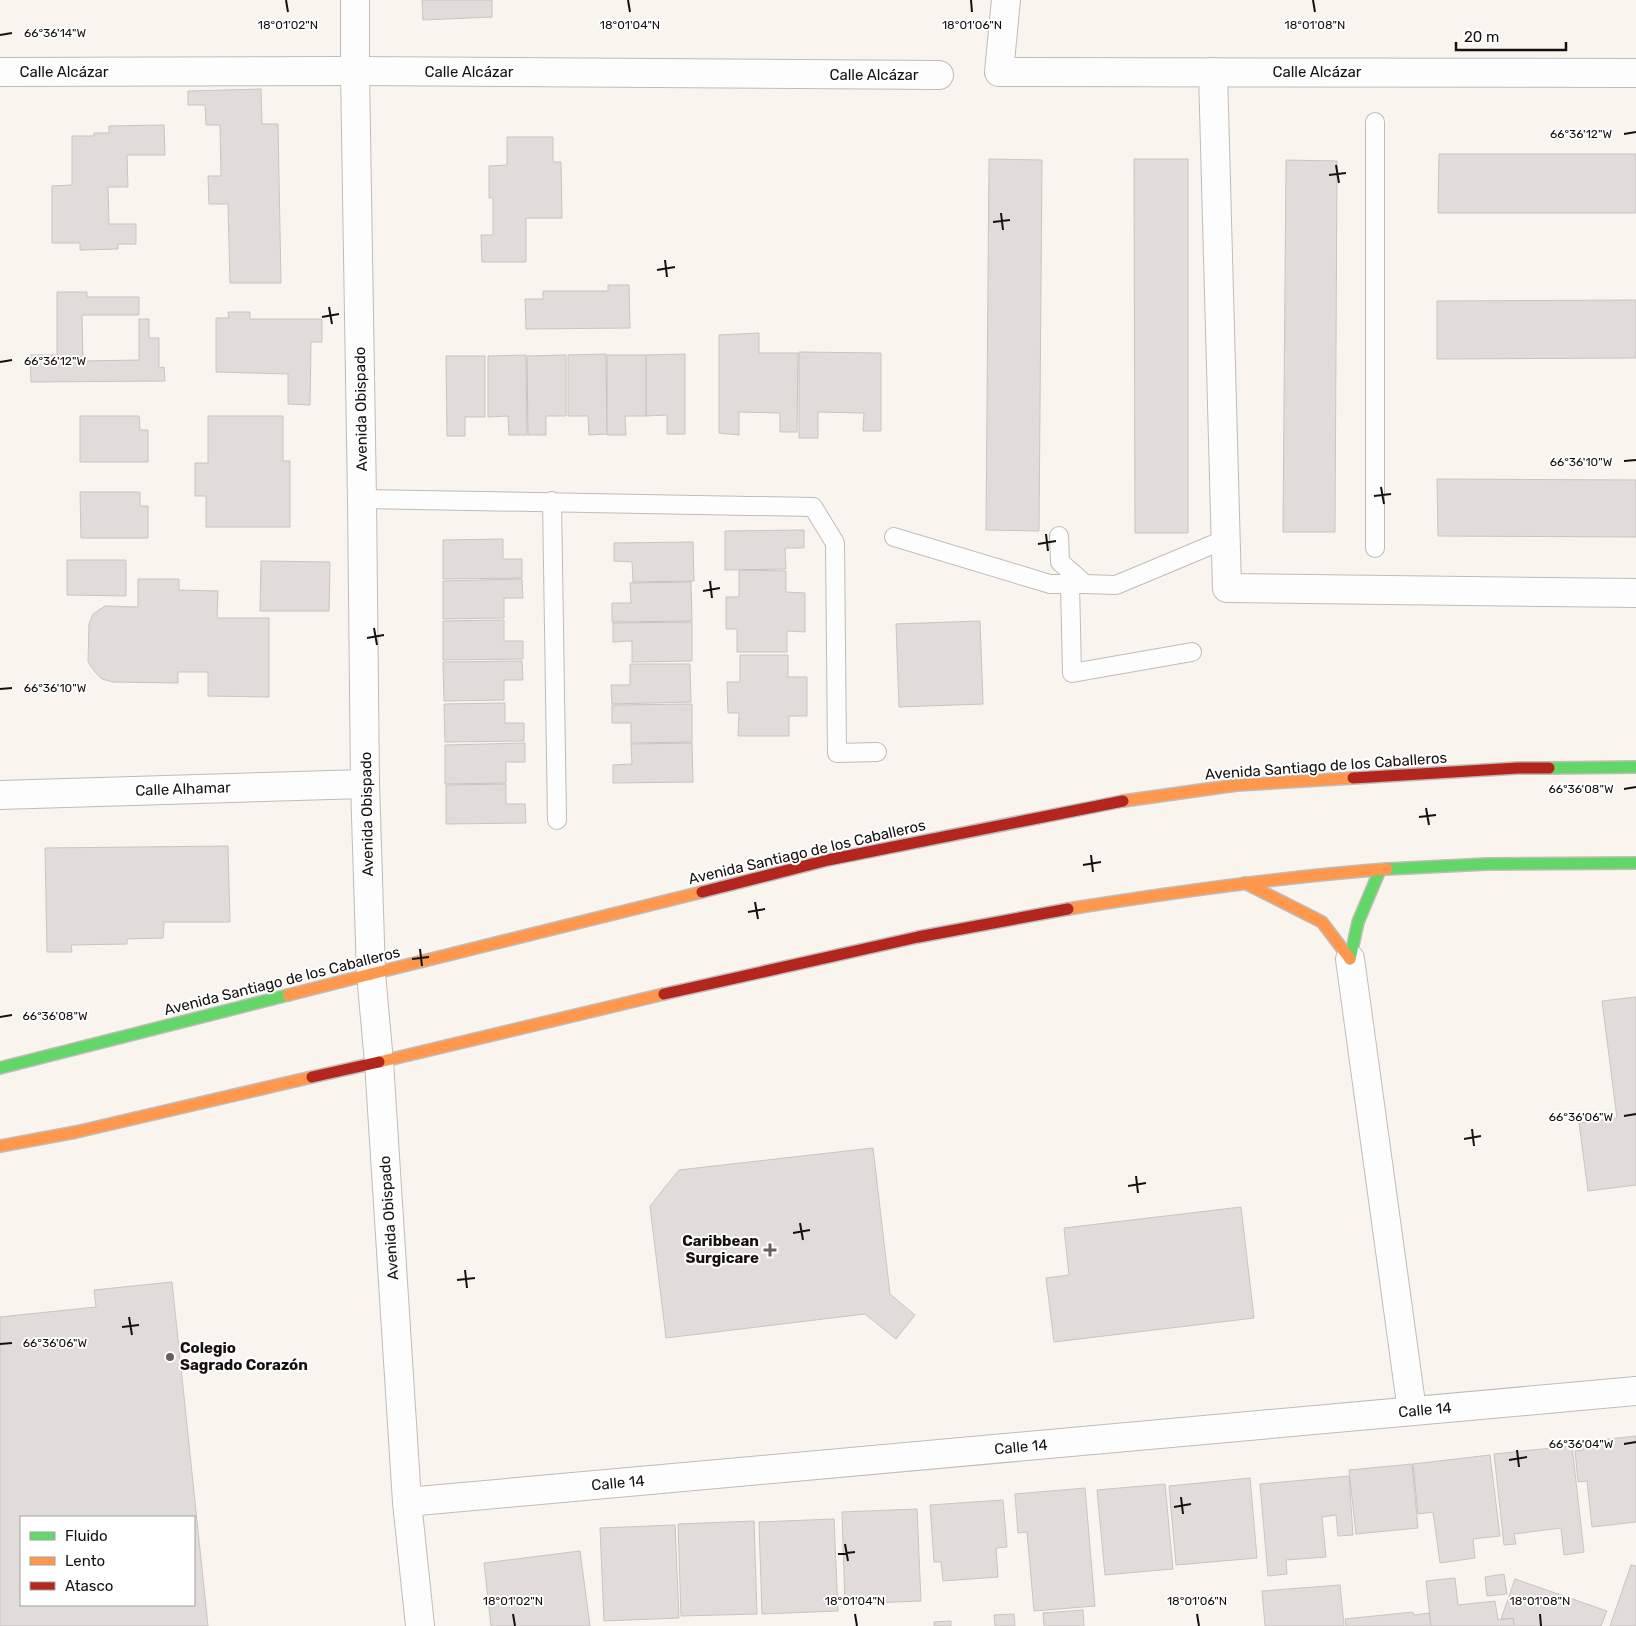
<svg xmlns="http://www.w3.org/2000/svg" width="1636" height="1626" font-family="Rubik,sans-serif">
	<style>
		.building { fill: #e1dcd9; stroke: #c8c4c0; fill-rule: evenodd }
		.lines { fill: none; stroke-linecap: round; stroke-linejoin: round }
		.lane-casing { stroke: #c0bcb9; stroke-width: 20 }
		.street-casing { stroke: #c0bcb9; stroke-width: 30 }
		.fast-casing { stroke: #c0bcb9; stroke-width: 14 }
		.slow-casing { stroke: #c0bcb9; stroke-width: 14 }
		.jam-casing { stroke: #c0bcb9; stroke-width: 14 }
		.lane { stroke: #fefdfd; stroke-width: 18 }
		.street { stroke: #fefdfd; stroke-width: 28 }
		.fast { stroke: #63d668; stroke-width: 11 }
		.slow { stroke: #ff974d; stroke-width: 11 }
		.jam { stroke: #b3261e; stroke-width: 11 }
		.ticks { fill: none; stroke: #15110f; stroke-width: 2 }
		.poi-dot { fill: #65605d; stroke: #fff; stroke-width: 2 }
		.labels { text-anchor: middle; stroke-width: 4; stroke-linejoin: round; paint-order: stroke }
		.street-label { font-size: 15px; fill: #15110f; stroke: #fff }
		.poi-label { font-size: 15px; font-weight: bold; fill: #15110f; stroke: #fff; text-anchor: end }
		.ticks-label { font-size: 12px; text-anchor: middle; fill: #15110f; stroke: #fff; stroke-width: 4; stroke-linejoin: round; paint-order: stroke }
	</style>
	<rect width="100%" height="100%" fill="#faf4ef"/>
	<g class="building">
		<polygon points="422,0 492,0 492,17 423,20"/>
		<polygon points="261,89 262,124 278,124 281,283 230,283 228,204 209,204 208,176 221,176 220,125 206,125 205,105 188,105 188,91"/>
		<polygon points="164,125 165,155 127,155 128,187 108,187 109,224 136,224 136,244 118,244 118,249 80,250 80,243 52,243 52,186 72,185 72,136 94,136 94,133 109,133 109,126"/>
		<polygon points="507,137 553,137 553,162 561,162 562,218 526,218 526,262 482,262 481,235 493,235 493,198 489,198 489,166 507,165"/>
		<polygon points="1439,154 1636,154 1636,213 1438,213"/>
		<polygon points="989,159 1042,160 1039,531 986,530"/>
		<polygon points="1134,159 1188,159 1188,533 1135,533"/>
		<polygon points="1286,160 1337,161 1335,532 1283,532"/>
		<polygon points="608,285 629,285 630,328 526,329 525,299 543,299 543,291 608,291"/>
		<polygon points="57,292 87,292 87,297 139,297 139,315 82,315 83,361 139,360 139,319 149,319 149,338 159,338 159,368 164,367 165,381 31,382 30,355 57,355"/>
		<polygon points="1636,300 1636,358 1437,359 1437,301"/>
		<polygon points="228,312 250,312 250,319 322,319 322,342 311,342 310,405 288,404 288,374 216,372 216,318 229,318"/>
		<polygon points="759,333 759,353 798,353 797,432 780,432 780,413 739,412 739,435 719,433 719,335"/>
		<polygon points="799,352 881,353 881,431 863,431 864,413 818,412 818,438 799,438"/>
		<polygon points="606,354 607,434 589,435 588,416 568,416 568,355"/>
		<polygon points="685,354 685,434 667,434 667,415 646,416 646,355"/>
		<polygon points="526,355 527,435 509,435 508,416 488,417 488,356"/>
		<polygon points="566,355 566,416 546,416 546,435 528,435 527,356"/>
		<polygon points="607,355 646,355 646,416 625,416 626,435 607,435"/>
		<polygon points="446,356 485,356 485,417 465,417 465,436 447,436"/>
		<polygon points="80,416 139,416 140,430 148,430 148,462 80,462"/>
		<polygon points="208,416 283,416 283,461 290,461 290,527 206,527 206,496 195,496 195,463 208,463"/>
		<polygon points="1437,479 1636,480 1636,537 1438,536"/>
		<polygon points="80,492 140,492 140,506 148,506 148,538 81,538"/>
		<polygon points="804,530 804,548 785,548 786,569 725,570 725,531"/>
		<polygon points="503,539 503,559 522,559 522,578 443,579 443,540"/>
		<polygon points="693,542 694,581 633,582 632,562 614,561 614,543"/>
		<polygon points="67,560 126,560 126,596 67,595"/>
		<polygon points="261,561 330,562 329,611 260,611"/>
		<polygon points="739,570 786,571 786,592 805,593 805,632 787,631 787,652 737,652 737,629 726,629 726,597 739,597"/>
		<polygon points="138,579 179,579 179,590 218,591 217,618 269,618 269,697 208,696 208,672 178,672 178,683 113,682 102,679 95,672 88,662 89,624 93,614 105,606 138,607"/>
		<polygon points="522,579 523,598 504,598 504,618 443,619 443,581"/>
		<polygon points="691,582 692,621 612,622 612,603 631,603 630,583"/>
		<polygon points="504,620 504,641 523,641 523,659 443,660 443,621"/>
		<polygon points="980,621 983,704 899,707 896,624"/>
		<polygon points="692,622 692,661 632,662 632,641 613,642 613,623"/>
		<polygon points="740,655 788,655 788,677 807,677 807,716 789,716 789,736 738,736 739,713 728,713 727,682 740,682"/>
		<polygon points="522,661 523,680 504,680 504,700 444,701 443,662"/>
		<polygon points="630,664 690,664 691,702 612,704 611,685 630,685"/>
		<polygon points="505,703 505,723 524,723 524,741 445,742 444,704"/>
		<polygon points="692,704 692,742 631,743 631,723 612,723 612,705"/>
		<polygon points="525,743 525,762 506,762 506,783 445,784 445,745"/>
		<polygon points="692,743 693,782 613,783 613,765 632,764 631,744"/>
		<polygon points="506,784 506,804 525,804 526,823 446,824 446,785"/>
		<polygon points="228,846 230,922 164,922 163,938 127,939 127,944 71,945 72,952 47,952 45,848"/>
		<polygon points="1636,997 1636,1185 1588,1191 1579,1123 1617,1118 1602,1001"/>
		<polygon points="873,1148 890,1294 915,1315 896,1339 865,1314 666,1338 650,1206 679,1170"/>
		<polygon points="1241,1207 1254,1318 1054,1342 1046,1278 1069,1275 1064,1228"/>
		<path d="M172,1282L208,1626H0V1317L96,1307L94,1290ZM21,1517H194V1605H21Z"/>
		<polygon points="1636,1436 1636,1522 1592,1527 1587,1481 1578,1482 1575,1451 1583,1450 1582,1442"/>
		<polygon points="1572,1446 1584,1552 1564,1555 1561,1528 1514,1534 1516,1544 1504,1545 1494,1454"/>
		<polygon points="1490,1455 1500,1536 1473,1539 1475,1558 1440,1563 1433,1512 1418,1514 1413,1464"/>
		<polygon points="1412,1464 1418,1528 1356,1534 1349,1470"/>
		<polygon points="1349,1476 1353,1535 1338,1536 1336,1515 1322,1517 1326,1557 1286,1560 1287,1574 1268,1576 1260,1484"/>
		<polygon points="1250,1478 1257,1558 1176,1565 1169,1486"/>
		<polygon points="1165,1484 1173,1569 1105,1575 1097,1490"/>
		<polygon points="1085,1488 1095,1606 1034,1611 1027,1532 1018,1533 1015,1494"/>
		<polygon points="1003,1500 1007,1547 996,1548 998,1577 943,1581 941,1562 934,1562 930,1505"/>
		<polygon points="917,1509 921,1601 845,1604 842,1512"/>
		<polygon points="834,1519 838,1611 762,1614 759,1522"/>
		<polygon points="754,1521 757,1614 681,1616 678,1524"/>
		<polygon points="675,1525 679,1618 604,1621 600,1528"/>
		<polygon points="580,1551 590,1626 491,1626 484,1563"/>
		<polygon points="1631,1565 1636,1566 1636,1626 1610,1626"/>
		<polygon points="1504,1574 1507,1594 1487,1596 1485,1577"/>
		<polygon points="1455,1578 1458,1605 1495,1601 1498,1620 1513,1618 1514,1626 1431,1626 1426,1581"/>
		<polygon points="1515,1579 1607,1611 1601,1626 1514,1626 1513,1618 1501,1619"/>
		<polygon points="1340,1585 1344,1626 1265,1626 1262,1591"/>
		<polygon points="1083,1610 1084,1626 1044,1626 1043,1613"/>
		<polygon points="1413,1612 1414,1615 1429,1613 1431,1626 1346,1626 1345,1619"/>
		<polygon points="1014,1614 1015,1626 995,1626 994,1615"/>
		<polygon points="951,1621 951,1626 934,1626 934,1622"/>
	</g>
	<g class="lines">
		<g class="lane-casing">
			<g id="lane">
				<polyline points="362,499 813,507 835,543 837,753 877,752"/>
				<polyline points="552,501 557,820"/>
				<polyline points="1059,536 1060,562 1085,584 1116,585 1226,539"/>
				<polyline points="894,537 1050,584 1082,584"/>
				<polyline points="1375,548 1375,122"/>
				<polyline points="1070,584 1072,673 1192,652"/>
			</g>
		</g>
		<g class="street-casing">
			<g id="street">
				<polyline points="355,0 355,71 362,499 365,784 371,974 379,1062 407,1502 420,1626"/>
				<polyline points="1006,0 999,72 1636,73"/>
				<polyline points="0,72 355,71 939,75"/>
				<polyline points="1213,72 1227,588 1636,593"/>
				<polyline points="0,795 365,784"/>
				<polyline points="1350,959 1412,1411"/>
				<polyline points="407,1502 1636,1391"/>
			</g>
		</g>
		<g class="fast-casing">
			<g id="fast">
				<polyline points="1549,768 1636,767"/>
				<polyline points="1387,869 1487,864 1636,863"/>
				<polyline points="1350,959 1358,922 1380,870"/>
				<polyline points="0,1068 288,995"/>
			</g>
		</g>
		<g class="slow-casing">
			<g id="slow">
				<polyline points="1123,801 1237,785 1353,778"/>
				<polyline points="1245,883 1322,922 1350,959"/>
				<path d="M1068,909C1174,892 1280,877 1387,869"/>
				<polyline points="371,974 702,892"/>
				<polyline points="288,995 371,974"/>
				<polyline points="379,1062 664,994"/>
				<polyline points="0,1146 76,1132 312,1077"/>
			</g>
		</g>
		<g class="jam-casing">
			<g id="jam">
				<polyline points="1353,778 1518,768 1549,768"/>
				<polyline points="702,892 828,860 1123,801"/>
				<polyline points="664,994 918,937 1068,909"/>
				<polyline points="312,1077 379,1062"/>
			</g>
		</g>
		<use href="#lane" class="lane"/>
		<use href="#street" class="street"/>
		<use href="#fast" class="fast"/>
		<use href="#slow" class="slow"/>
		<use href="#jam" class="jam"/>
	</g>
	<path class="ticks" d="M286,0L288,12M628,0L630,12M971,0L972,12M1313,0L1315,12M0,35L12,33M1624,134L1636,132M1336,165L1339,183M1329,175L1346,173M1001,213L1003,230M993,222L1010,220M665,260L667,277M657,270L675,267M329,307L332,324M322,317L339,314M0,362L12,360M1624,461L1636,460M1381,487L1384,504M1374,496L1391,494M1046,534L1048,551M1038,544L1056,541M710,581L712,598M703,591L720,588M374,628L377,645M367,638L384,635M0,689L12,688M1624,789L1636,787M1426,808L1429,825M1419,817L1436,815M1091,855L1093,872M1083,865L1101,862M755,902L758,919M748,912L765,909M420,949L422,966M412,959L429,957M0,1017L12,1015M1624,1116L1636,1114M1472,1129L1474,1146M1464,1139L1481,1136M1136,1176L1138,1193M1128,1186L1146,1183M800,1223L803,1240M793,1233L810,1230M465,1270L467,1288M457,1280L475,1278M129,1317L132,1335M122,1327L139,1325M0,1344L12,1343M1624,1444L1636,1442M1517,1450L1519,1467M1509,1460L1527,1457M1181,1497L1183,1514M1174,1507L1191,1504M845,1544L848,1561M838,1554L855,1552M513,1614L515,1626M855,1614L857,1626M1197,1614L1199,1626M1540,1614L1541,1626"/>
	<g class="poi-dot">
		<path d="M767.5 1242.5h5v5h5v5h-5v5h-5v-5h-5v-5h5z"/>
		<circle cx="170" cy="1357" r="5"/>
	</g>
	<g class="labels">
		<g class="street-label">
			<text x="64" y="77">Calle Alcázar</text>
			<text x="469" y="77">Calle Alcázar</text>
			<text x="1317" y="77">Calle Alcázar</text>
			<text x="874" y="80">Calle Alcázar</text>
			<text transform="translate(361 409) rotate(-91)" y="5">Avenida Obispado</text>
			<text transform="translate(1326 766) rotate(-4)" y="5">Avenida Santiago de los Caballeros</text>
			<text transform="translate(183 789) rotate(-2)" y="5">Calle Alhamar</text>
			<text transform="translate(367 814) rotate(-91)" y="5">Avenida Obispado</text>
			<text transform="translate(807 852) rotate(-13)" y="5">Avenida Santiago de los Caballeros</text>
			<text transform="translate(282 981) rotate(-14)" y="5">Avenida Santiago de los Caballeros</text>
			<text transform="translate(389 1218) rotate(-94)" y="5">Avenida Obispado</text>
			<text transform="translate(1425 1410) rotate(-5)" y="5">Calle 14</text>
			<text transform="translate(1021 1447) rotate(-5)" y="5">Calle 14</text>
			<text transform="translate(618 1483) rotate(-5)" y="5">Calle 14</text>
		</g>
		<g class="poi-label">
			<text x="759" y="1246">Caribbean<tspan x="759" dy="17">Surgicare</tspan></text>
			<text x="180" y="1353" text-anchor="start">Colegio<tspan x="180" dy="17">Sagrado Corazón</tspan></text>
		</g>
	</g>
	<g class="ticks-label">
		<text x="288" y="29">18°01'02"N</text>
		<text x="630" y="29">18°01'04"N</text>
		<text x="972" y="29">18°01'06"N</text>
		<text x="1315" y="29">18°01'08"N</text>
		<text x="55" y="37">66°36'14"W</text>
		<text x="1581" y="138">66°36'12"W</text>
		<text x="55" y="365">66°36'12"W</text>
		<text x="1581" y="466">66°36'10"W</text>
		<text x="55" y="692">66°36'10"W</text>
		<text x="1581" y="793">66°36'08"W</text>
		<text x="55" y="1020">66°36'08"W</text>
		<text x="1581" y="1121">66°36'06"W</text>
		<text x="55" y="1347">66°36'06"W</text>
		<text x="1581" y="1448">66°36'04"W</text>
		<text x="513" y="1605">18°01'02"N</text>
		<text x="855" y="1605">18°01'04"N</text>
		<text x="1197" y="1605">18°01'06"N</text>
		<text x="1540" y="1605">18°01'08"N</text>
	</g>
	<rect x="20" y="1516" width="175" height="90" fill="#ffffff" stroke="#a1a09f"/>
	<rect x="30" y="1532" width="25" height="8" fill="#63d668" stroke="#a1a09f"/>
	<text x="65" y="1541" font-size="15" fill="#15110f">Fluido</text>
	<rect x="30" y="1557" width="25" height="8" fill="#ff974d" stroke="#a1a09f"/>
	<text x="65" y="1566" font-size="15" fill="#15110f">Lento</text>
	<rect x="30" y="1582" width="25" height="8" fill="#b3261e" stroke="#a1a09f"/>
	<text x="65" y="1591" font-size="15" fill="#15110f">Atasco</text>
	<path d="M1456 42v8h110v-8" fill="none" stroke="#15110f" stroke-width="2.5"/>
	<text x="1464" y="42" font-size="15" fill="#15110f" stroke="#ffffff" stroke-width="4" paint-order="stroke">20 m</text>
</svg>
